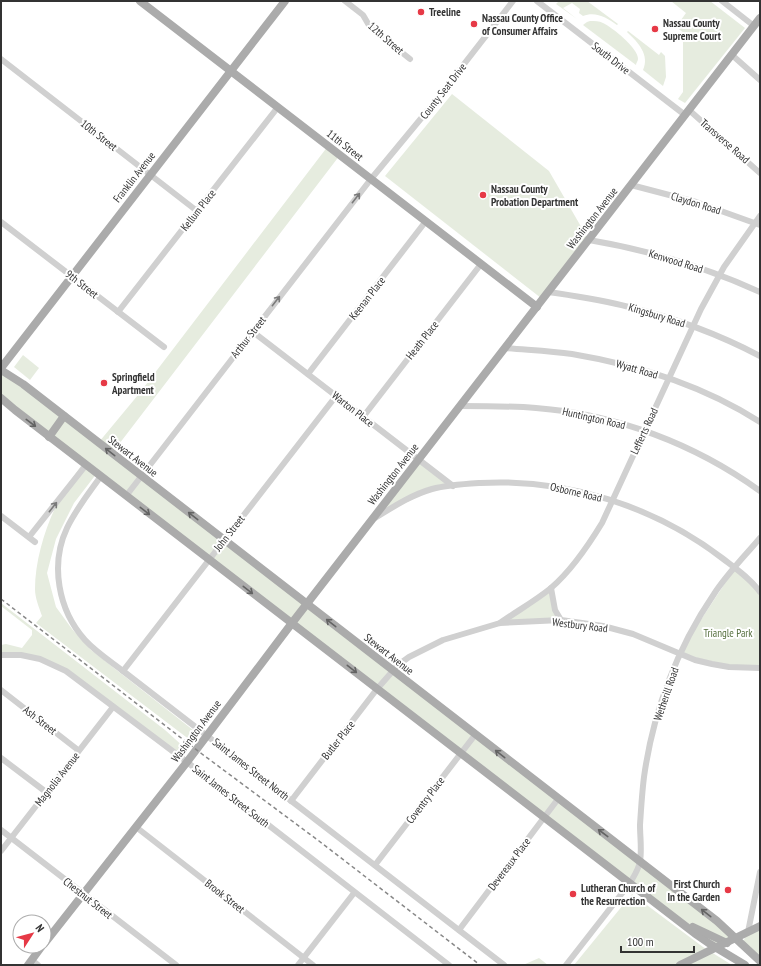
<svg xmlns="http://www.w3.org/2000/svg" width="761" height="966" font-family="'PT Sans Narrow',sans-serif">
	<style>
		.green { fill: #e6ecdf }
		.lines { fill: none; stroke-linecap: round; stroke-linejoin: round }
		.minor { stroke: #d0d0d0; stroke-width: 6 }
		.major { stroke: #ababab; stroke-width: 8 }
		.rail { stroke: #888; stroke-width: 1.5; stroke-dasharray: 4 3; stroke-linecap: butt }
		.oneway { stroke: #7a7a7a }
		.oneway2 { stroke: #636363 }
		.poi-dot { fill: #e63946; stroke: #fff; stroke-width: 1.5 }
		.labels { text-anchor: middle; stroke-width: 4; stroke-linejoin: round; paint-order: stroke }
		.poi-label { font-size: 11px; font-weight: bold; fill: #333; stroke: #fff; text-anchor: start }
		.street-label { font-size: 11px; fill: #333; stroke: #fff }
		.park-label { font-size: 11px; fill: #56703f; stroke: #fff }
	</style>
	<rect width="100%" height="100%" fill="#fff"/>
	<g class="green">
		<path d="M559,1H587L618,24L617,25C607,18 596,11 583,16L579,13L580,9L572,3L563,8L577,19L556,4Z"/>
		<polygon points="671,1 710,1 745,28 685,103 678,99 683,92 683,41 680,41 684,33 676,27 686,13"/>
		<path d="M590,21C595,21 599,21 603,23C612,27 639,49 638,59C638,61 636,63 636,65L583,25L587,22Z"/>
		<path d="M628,31L659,55L661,52L665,56L666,77L663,86L643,70C650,55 638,42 627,32Z"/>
		<polygon points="452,94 549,171 587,237 541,298 385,176"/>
		<path d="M328,146L340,155L113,452L735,939L712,949L97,473L74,503L56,539L47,573L56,607L72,629L91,650L193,730L197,737L196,740L195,741L190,740L36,623L42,616C39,607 35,598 35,589C35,557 48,518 64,491C69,482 77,472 83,463L1,398V374H3L99,442L138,395Z"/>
		<polygon points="23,355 39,368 30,380 14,367"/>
		<polygon points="419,460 453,486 431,490 372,520"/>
		<polygon points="735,568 760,592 760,668 739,668 681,654 685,644"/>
		<polygon points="551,588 561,620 501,622"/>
		<polygon points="1,603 165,730 185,748 186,751 179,760 66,671 46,661 1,655 1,645 6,644 22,648 32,635 32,630 1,606"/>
		<polygon points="632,894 703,947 732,965 574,965"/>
		<polygon points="760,930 760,959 743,943 745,937"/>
		<polygon points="539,958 548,965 523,965"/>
	</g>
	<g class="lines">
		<g class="minor">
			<polyline points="345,1 363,15 370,27 410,59"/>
			<polyline points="537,1 685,115"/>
			<polyline points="722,1 754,26"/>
			<polyline points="732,55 760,80"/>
			<polyline points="1,59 197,211"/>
			<polyline points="689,110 760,173"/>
			<polyline points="631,185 696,202 760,225"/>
			<polyline points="1,222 164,347"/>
			<path d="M589,240C648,250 705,267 760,292"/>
			<path d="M549,292C575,296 603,300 629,307C675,318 718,334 760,356"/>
			<polyline points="118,312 278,107"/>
			<polyline points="253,332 453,486"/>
			<path d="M505,348C527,350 550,351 572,354C638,365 704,386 760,422"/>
			<polyline points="308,374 426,221"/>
			<path d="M460,406C485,406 511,406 536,408C616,414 695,444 760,491"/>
			<polyline points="363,417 481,264"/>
			<path d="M101,476C89,493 76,509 67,528C50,564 58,610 85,640C96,652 110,661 123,671L504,965"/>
			<polyline points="126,496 371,179 433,104 513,1"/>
			<polyline points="1,516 35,542"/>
			<path d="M375,518C393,507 411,495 432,489C447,485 464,484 480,483C566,478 654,506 722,558C735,568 750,578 760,592"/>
			<polyline points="29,537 86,465"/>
			<polyline points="551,588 555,610 561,620"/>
			<path d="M500,623C517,611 535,601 551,588C572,570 588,546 602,523L701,309L724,267L760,216"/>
			<polyline points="1,655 21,655 40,659 66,671 187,762 449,965"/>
			<polyline points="123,671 336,396"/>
			<polyline points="1,690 78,750"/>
			<polyline points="1,758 46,792"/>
			<polyline points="291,801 377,689 398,665 409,657 443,640 500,623 561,620 603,626 633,634 695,660 712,664 729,667 760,668"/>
			<polyline points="136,827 313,965"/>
			<polyline points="1,830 176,965"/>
			<polyline points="1,851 113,707"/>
			<polyline points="375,865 475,735"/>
			<polyline points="459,930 558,799"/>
			<polyline points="748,932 760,872"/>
			<polyline points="32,960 38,965"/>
			<polyline points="298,965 354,893"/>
			<path d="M566,965L630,883C634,876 639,869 640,861C642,850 640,837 640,825C641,809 642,793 644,777C653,712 677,648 714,594C727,574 744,557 760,538"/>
		</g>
		<g class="major">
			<polyline points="140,1 537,307"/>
			<polyline points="1,368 285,1"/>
			<polyline points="1,370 23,384 717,921 760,961"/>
			<polyline points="1,398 15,410 697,935 710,944 745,965"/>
			<polyline points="49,437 64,416"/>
			<polyline points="693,927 727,943"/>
			<polyline points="44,944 187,762 292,623 760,18"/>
			<polyline points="28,965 42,946"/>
			<polyline points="680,965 760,926"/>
		</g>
		<polyline class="rail" points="1,599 202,754 319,841 480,965"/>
	</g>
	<defs><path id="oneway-shaft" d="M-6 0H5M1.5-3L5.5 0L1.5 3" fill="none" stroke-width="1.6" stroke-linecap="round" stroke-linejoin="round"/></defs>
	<g class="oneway">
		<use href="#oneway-shaft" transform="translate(356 198) rotate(-52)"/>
		<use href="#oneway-shaft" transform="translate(276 301) rotate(-52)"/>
		<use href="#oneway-shaft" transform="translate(53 507) rotate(-52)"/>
	</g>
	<g class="oneway2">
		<use href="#oneway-shaft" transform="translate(31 423) rotate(37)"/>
		<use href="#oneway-shaft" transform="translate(110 452) rotate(-142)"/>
		<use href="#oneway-shaft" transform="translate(145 511) rotate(38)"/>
		<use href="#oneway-shaft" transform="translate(193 516) rotate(-142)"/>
		<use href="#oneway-shaft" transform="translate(248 590) rotate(38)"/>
		<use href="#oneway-shaft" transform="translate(331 623) rotate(-142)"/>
		<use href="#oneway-shaft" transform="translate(352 669) rotate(38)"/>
		<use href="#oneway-shaft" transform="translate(500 754) rotate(-142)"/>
		<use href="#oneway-shaft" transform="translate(603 833) rotate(-143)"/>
		<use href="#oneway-shaft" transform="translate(706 913) rotate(-142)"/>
	</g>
	<g class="poi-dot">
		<circle cx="421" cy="12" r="4"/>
		<circle cx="474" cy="24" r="4"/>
		<circle cx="655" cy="29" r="4"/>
		<circle cx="483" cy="195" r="4"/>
		<circle cx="104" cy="383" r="4"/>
		<circle cx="728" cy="890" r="4"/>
		<circle cx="573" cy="894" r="4"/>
	</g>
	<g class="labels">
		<g class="poi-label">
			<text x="429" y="16">Treeline</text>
			<text x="482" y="22">Nassau County Office<tspan x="482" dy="13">of Consumer Affairs</tspan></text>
			<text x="663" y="27">Nassau County<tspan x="663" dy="13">Supreme Court</tspan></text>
			<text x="491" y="193">Nassau County<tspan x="491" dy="13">Probation Department</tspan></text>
			<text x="112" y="381">Springfield<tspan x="112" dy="13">Apartment</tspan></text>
			<text x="720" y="888" text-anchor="end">First Church<tspan x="720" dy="13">In the Garden</tspan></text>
			<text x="581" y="892">Lutheran Church of<tspan x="581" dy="13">the Resurrection</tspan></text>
		</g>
		<g class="street-label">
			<text transform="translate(386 38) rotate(41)" y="4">12th Street</text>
			<text transform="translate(611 58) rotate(38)" y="4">South Drive</text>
			<text transform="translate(443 91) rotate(-52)" y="4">County Seat Drive</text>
			<text transform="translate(99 135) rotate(38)" y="4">10th Street</text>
			<text transform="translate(725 141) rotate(41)" y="4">Transverse Road</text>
			<text transform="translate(345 145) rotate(38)" y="4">11th Street</text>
			<text transform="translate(134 177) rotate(-52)" y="4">Franklin Avenue</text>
			<text transform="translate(696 203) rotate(17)" y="4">Claydon Road</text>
			<text transform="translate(198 210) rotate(-52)" y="4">Kellum Place</text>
			<text transform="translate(592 218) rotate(-52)" y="4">Washington Avenue</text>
			<text transform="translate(676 261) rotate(17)" y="4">Kenwood Road</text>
			<text transform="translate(82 284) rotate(38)" y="4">9th Street</text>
			<text transform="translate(367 298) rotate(-52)" y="4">Keenan Place</text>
			<text transform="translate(657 315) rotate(17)" y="4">Kingsbury Road</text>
			<text transform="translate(248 337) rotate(-52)" y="4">Arthur Street</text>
			<text transform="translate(422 340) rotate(-52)" y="4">Heath Place</text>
			<text transform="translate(637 369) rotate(16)" y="4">Wyatt Road</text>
			<text transform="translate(353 409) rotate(38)" y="4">Warton Place</text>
			<text transform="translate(594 418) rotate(13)" y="4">Huntington Road</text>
			<text transform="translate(644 431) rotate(-65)" y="4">Lefferts Road</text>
			<text transform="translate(133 456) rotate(38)" y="4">Stewart Avenue</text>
			<text transform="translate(393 474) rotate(-52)" y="4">Washington Avenue</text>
			<text transform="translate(576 492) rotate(13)" y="4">Osborne Road</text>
			<text transform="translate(229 533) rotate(-52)" y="4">John Street</text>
			<text transform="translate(580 625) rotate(7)" y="4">Westbury Road</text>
			<text transform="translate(389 654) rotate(38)" y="4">Stewart Avenue</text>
			<text transform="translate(666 694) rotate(-71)" y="4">Wetherill Road</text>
			<text transform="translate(40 720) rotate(38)" y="4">Ash Street</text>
			<text transform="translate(196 731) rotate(-53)" y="4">Washington Avenue</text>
			<text transform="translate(338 740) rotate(-52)" y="4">Butler Place</text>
			<text transform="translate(251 769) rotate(38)" y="4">Saint James Street North</text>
			<text transform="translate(57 779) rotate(-52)" y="4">Magnolia Avenue</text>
			<text transform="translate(231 796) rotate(38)" y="4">Saint James Street South</text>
			<text transform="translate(425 800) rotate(-53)" y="4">Coventry Place</text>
			<text transform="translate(509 864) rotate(-53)" y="4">Devereaux Place</text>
			<text transform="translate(225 896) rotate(38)" y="4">Brook Street</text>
			<text transform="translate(88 898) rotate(38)" y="4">Chestnut Street</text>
		</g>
		<g class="park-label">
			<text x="728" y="637">Triangle Park</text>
		</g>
	</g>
	<rect width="761" height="966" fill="none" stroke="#333333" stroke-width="4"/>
	<g transform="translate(32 934) rotate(54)"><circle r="19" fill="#ffffff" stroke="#adadad"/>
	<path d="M0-3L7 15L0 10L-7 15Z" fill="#e63946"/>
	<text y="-6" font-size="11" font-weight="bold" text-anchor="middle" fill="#333333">N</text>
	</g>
	<path d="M621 946v6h73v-6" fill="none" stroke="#333333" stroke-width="2"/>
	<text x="627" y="946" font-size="12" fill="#333333" stroke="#ffffff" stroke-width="3" paint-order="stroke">100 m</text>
</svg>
